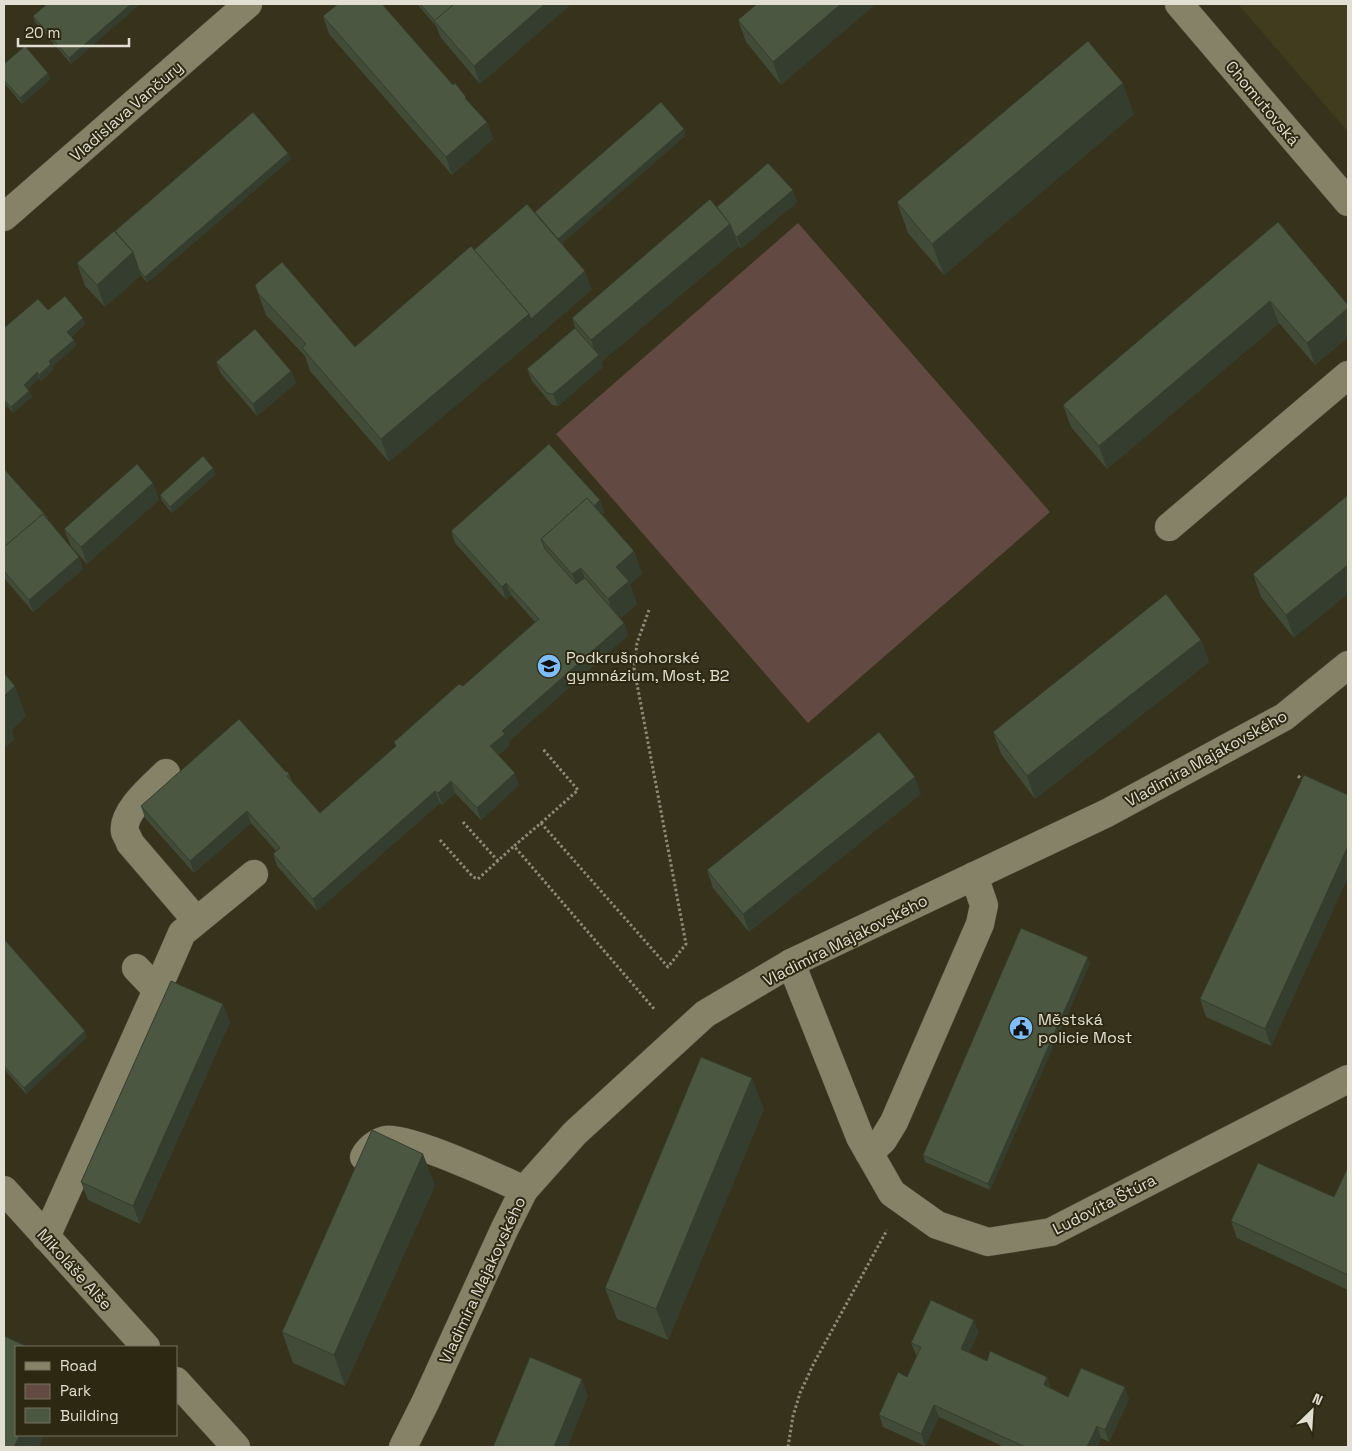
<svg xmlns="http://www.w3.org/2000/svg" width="1352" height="1451" font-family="'Space Grotesk',sans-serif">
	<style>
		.built { fill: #413c1e }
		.green { fill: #624a42 }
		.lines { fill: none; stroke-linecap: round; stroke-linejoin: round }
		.minor-casing { stroke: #514d39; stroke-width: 29 }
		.path { stroke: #8d8a78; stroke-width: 3; stroke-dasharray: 2.5 2.5; stroke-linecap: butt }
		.minor { stroke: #868268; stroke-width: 28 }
		.wall { fill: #414b38 }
		.shaded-wall { fill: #353d2e }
		.building { fill: #4c5741; stroke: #353d2e }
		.labels { text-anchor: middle; stroke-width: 4; stroke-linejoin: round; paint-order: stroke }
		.street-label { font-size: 16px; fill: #e1dfd1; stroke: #2c2812 }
		.poi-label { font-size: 16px; fill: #e1dfd1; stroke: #2c2812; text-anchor: start }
	</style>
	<rect width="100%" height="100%" fill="#36321c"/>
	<polygon class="built" points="1238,4 1348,4 1348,132"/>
	<polygon class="green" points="798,223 1050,512 808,723 556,434"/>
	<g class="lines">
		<g class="minor-casing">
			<g id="minor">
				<polyline points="1179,4 1348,202"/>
				<polyline points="4,217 248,4"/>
				<polyline points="1169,527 1348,375"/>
				<path d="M166,773C154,785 121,812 125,832C126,835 129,839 130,843L196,920"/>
				<polyline points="791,963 860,1137 892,1193 937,1225 988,1242 1051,1232 1348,1079"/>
				<polyline points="157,990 182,933 254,874"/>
				<polyline points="869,1153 883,1140 894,1122 980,924 984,905 974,876"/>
				<path d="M364,1157C368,1149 377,1142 385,1140C406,1135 501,1179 524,1190"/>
				<polyline points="4,1190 146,1347"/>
				<polyline points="46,1237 157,990 136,968"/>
				<polyline points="176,1381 236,1447"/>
				<polyline points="403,1447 426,1401 504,1230 524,1190 575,1133 705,1014 791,963 1107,813 1284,717 1348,665"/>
			</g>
		</g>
		<g class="path">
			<polyline points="649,610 637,643 634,668 686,944 668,967 541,823 514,846 655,1010"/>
			<polyline points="1298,776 1305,782"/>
			<polyline points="463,822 498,861"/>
			<polyline points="541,823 578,790 542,748"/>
			<polyline points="440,840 473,877 478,879 514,846"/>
			<polyline points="788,1447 793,1416 800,1393 814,1363 887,1230"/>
		</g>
		<use href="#minor" class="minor"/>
	</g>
	<g class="wall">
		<polygon points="140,4 71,64 35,22 33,16"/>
		<polygon points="417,4 450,4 452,6 454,4 571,4 480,84 441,38 436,26"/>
		<polygon points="757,4 781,85 746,42 738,20"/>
		<polygon points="323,16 468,102 487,122 493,139 452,175 329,34"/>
		<polygon points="4,64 48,73 50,79 22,104 4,83"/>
		<polygon points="1134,114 944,275 908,233 897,202"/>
		<polygon points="686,135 562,243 592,289 537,337 389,462 310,371 305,356 266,315 255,285 355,347 474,250 535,212"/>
		<polygon points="288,153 291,159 147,283 141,275 105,307 85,286 77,263 115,231"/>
		<polygon points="797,202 741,249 739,246 601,362 603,367 558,406 552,405 532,381 527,369 575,328 572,318 717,207"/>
		<polygon points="1278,222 1348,305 1348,337 1315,365 1279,323 1107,469 1071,427 1063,405"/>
		<polygon points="48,310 85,324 71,337 74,340 76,346 52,367 53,370 41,381 39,378 28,389 32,397 13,413 8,407 4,410 4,328"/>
		<polygon points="216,362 291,371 296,383 257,416 221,374"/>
		<polygon points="4,469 48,518 49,521 83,569 33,612 4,578"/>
		<polygon points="216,474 172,513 162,501 160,495"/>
		<polygon points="153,483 159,500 87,564 71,546 64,529"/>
		<polygon points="1348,495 1294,638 1261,597 1253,574"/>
		<polygon points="600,500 604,512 602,514 634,551 642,574 630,584 637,604 620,619 624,623 628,635 508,742 509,746 498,755 519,785 481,820 455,793 442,805 440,803 317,911 277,866 273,854 276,851 251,823 194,873 145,818 141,806 286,772 289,774 292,781 320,813 396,746 394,742 463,686 535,622 511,595 506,600 455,543 451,531"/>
		<polygon points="1201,640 1209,662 1035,799 1001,754 993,732"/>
		<polygon points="921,794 749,932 713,888 707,870"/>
		<polygon points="1348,795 1348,877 1271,1046 1206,1017 1200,999"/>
		<polygon points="4,939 87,1037 26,1094 4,1069"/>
		<polygon points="1090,963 990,1190 925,1162 923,1155"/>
		<polygon points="223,1004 230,1022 140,1224 88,1200 81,1182"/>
		<polygon points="764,1109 668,1340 617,1319 605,1288"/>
		<polygon points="1348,1167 1348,1290 1237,1238 1231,1221 1334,1197"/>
		<polygon points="435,1185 345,1386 293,1363 282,1332"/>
		<polygon points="979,1332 969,1352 987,1361 1047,1377 1051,1389 1068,1397 1129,1399 1109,1442 1101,1438 1097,1447 1004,1447 939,1417 925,1446 883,1427 879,1415 907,1377 917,1355 916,1355 911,1343"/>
	</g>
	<g class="shaded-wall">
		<polygon points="131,4 140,4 71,64 69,58"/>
		<polygon points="545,4 571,4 480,84 474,66"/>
		<polygon points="841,4 876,4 781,85 773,62"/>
		<polygon points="48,73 50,79 22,104 20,98"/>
		<polygon points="1123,83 1134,114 944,275 932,244"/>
		<polygon points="487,122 493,139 452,175 446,157"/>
		<polygon points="684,129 686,135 556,248 554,242"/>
		<polygon points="288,153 291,159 147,283 145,277"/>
		<polygon points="793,190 797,202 741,249 737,237"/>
		<polygon points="730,224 739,246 601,362 603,367 558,406 553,394 597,357 591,340"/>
		<polygon points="133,252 141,275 105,307 97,285"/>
		<polygon points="585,271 592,289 537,337 531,319"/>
		<polygon points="1270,301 1279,323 1107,469 1099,446"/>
		<polygon points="1348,308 1348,337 1315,365 1307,343"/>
		<polygon points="529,314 537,337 389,462 381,439"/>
		<polygon points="83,318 85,324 69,338 67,332"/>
		<polygon points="74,340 76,346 52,367 53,370 41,381 39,375 49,361"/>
		<polygon points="291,371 296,383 257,416 253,404"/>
		<polygon points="37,372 39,378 26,391 24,385"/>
		<polygon points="29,391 32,397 13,413 11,407"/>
		<polygon points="5,401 8,407 4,410 4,402"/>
		<polygon points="213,468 216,474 172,513 170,507"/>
		<polygon points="153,483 159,500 87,564 81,547"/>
		<polygon points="600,500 604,512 556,556 548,547"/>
		<polygon points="634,551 642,574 630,584 637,604 617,622 608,599 616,567"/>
		<polygon points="79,557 83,569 33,612 29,600"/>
		<polygon points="1348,565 1348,594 1294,638 1286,615"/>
		<polygon points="581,568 589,590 581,596 572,574"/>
		<polygon points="506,583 511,595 506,600 502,587"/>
		<polygon points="624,623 628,635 508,742 509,746 494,758 490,746 502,731"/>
		<polygon points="1201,640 1209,662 1035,799 1027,776"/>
		<polygon points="15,686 26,716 12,730 15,739 4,749 4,696"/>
		<polygon points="515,773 519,785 481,820 477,808"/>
		<polygon points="915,777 921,794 749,932 743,914"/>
		<polygon points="451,781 455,793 442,805 438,793"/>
		<polygon points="435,791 440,803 317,911 313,899"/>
		<polygon points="247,811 251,823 194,873 190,861"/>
		<polygon points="1348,846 1348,877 1271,1046 1265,1029"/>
		<polygon points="1088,957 1090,963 990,1190 988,1184"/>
		<polygon points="223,1004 230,1022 140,1224 133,1206"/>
		<polygon points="85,1031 87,1037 26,1094 24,1088"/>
		<polygon points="752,1078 764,1109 668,1340 656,1309"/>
		<polygon points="423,1154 435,1185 345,1386 334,1355"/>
		<polygon points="974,1320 979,1332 965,1361 961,1349"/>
		<polygon points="1047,1377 1051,1389 1048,1397 1044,1385"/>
		<polygon points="582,1379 588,1396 568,1447 554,1447"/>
		<polygon points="1125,1387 1129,1399 1109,1442 1105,1430"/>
		<polygon points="934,1405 939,1417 925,1446 921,1434"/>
		<polygon points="1097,1426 1101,1438 1097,1447 1087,1447"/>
		<polygon points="20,1435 45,1435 39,1447 14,1447"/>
	</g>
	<g class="building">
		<polygon points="47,4 131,4 69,58 33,16"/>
		<polygon points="338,4 382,4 453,85 455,83 466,97 465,98 487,122 446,157 323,16"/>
		<polygon points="420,4 450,4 452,6 435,21"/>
		<polygon points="454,4 545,4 474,66 434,21"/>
		<polygon points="757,4 841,4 773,62 738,20"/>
		<polygon points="1088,41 1123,83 932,244 897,202"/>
		<polygon points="25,46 48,73 20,98 4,80 4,64"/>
		<polygon points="661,102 684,129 558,239 535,212"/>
		<polygon points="253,112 288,153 145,277 139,270 133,252 115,231"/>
		<polygon points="768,163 793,190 737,237 734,234 730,224 717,207"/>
		<polygon points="710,199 730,224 591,340 572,318"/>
		<polygon points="527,204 585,271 531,319 529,314 474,250"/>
		<polygon points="1278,222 1348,305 1348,308 1307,343 1270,301 1099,446 1063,405"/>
		<polygon points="114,231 133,252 97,285 77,263"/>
		<polygon points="471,246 529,314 381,439 302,348 306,344 258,293 255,285 282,262 355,347"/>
		<polygon points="65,296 83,318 67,332 74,340 49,361 51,364 39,375 37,372 24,385 29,391 11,407 5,401 4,402 4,328 38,299 48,310"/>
		<polygon points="575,328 599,355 553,394 547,393 527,369"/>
		<polygon points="255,329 291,371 253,404 216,362"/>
		<polygon points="549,444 600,500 594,506 587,498 541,539 545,549 576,584 585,578 624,623 502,731 505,734 490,746 515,773 477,808 451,781 438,793 435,791 313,899 273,854 280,848 247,811 190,861 141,806 239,719 286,772 287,771 289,774 287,776 320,813 396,746 394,742 459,684 463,686 539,619 506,583 502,587 451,531"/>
		<polygon points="203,456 213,468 170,507 160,495"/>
		<polygon points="137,464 153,483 81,547 64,529"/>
		<polygon points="4,469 48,518 47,519 43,514 4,547"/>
		<polygon points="1348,495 1348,565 1286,615 1253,574"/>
		<polygon points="587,498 634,551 616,567 629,581 608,599 581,568 572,574 541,539"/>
		<polygon points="43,514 79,557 29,600 4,571 4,547"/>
		<polygon points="1166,594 1201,640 1027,776 993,732"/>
		<polygon points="4,673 15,686 4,696"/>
		<polygon points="879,732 915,777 743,914 707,870"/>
		<polygon points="1304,775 1348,795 1348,846 1265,1029 1200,999"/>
		<polygon points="1021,928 1088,957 988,1184 923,1155"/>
		<polygon points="4,939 85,1031 24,1088 4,1066"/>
		<polygon points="171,981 223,1004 133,1206 81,1182"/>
		<polygon points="701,1057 752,1078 656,1309 605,1288"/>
		<polygon points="372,1130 423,1154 334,1355 282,1332"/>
		<polygon points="1258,1163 1334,1197 1348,1167 1348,1275 1231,1221"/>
		<polygon points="931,1300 974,1320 961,1349 987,1361 990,1351 1047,1377 1044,1385 1068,1397 1081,1368 1125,1387 1105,1430 1097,1426 1087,1447 1025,1447 934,1405 921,1434 879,1415 898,1372 907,1377 921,1347 911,1343"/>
		<polygon points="4,1336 28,1347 16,1347 16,1435 20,1435 14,1447 4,1447"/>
		<polygon points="530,1357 582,1379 554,1447 493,1447"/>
	</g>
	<defs>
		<g id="school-disc" transform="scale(1.25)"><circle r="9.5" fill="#7fbdfa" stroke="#2c2812"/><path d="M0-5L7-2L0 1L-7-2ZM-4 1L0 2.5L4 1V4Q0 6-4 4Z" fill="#111"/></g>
		<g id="civic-disc" transform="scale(1.25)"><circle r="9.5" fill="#7fbdfa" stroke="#2c2812"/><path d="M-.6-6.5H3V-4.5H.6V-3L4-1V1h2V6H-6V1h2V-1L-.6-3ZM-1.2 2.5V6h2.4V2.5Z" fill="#111"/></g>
	</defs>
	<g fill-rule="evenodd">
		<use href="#school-disc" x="549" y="666"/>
		<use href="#civic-disc" x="1021" y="1028"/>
	</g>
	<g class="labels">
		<g class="street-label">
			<text transform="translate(1263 103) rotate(50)" y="6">Chomutovská</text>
			<text transform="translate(126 111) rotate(-41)" y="6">Vladislava Vančury</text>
			<text transform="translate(1206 758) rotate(-29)" y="6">Vladimíra Majakovského</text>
			<text transform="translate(845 940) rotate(-27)" y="6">Vladimíra Majakovského</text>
			<text transform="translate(1104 1204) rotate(-27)" y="6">Ludovíta Štúra</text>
			<text transform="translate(75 1269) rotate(48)" y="6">Mikoláše Alše</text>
			<text transform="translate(482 1280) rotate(-65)" y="6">Vladimíra Majakovského</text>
		</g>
		<g class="poi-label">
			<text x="566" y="663">Podkrušnohorské<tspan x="566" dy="18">gymnázium, Most, B2</tspan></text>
			<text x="1038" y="1025">Městská<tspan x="1038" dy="18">policie Most</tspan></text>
		</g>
	</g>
	<rect width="1352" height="1451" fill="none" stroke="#e1dfd1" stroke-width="10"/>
	<rect x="15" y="1346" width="162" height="90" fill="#2c2812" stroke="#74715e"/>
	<rect x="25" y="1362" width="25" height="8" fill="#868268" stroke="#74715e"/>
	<text x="60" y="1371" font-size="15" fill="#e1dfd1">Road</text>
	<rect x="25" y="1384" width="25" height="15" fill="#624a42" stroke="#74715e"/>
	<text x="60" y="1396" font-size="15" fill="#e1dfd1">Park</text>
	<rect x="25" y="1408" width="25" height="15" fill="#4c5741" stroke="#74715e"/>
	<text x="60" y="1421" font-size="15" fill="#e1dfd1">Building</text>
	<g transform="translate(1312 1411) rotate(25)" stroke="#2c2812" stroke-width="4" paint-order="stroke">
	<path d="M0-4L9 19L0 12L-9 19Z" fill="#e1dfd1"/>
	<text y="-8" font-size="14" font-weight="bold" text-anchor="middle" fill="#e1dfd1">N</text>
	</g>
	<path d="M18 38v8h111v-8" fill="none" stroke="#e1dfd1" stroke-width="2.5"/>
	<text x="25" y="38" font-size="15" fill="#e1dfd1" stroke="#2c2812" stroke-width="4" paint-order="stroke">20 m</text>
</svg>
